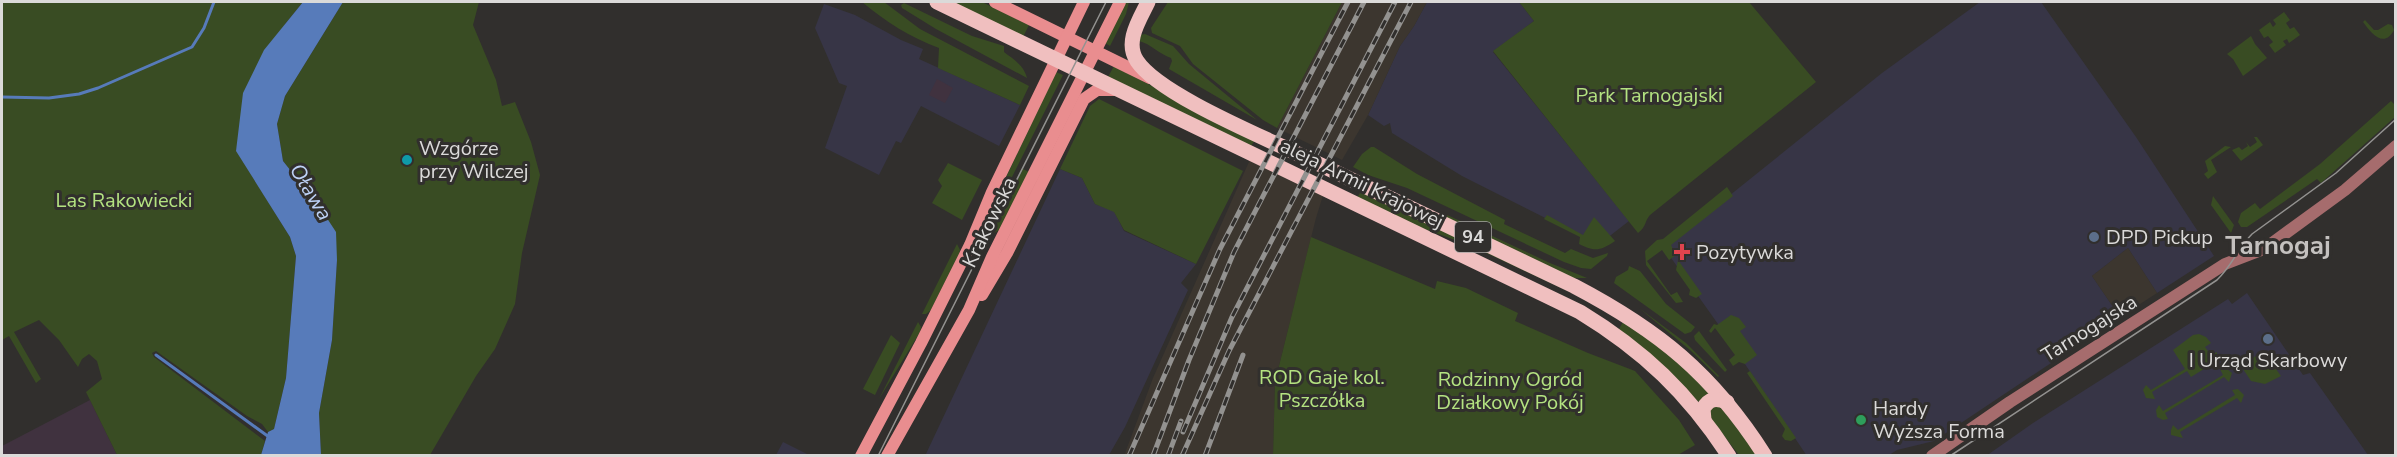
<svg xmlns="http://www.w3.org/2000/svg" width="2397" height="457" font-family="'Nunito Sans',sans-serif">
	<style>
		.commercial { fill: #373546 }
		.industrial { fill: #40323f }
		.built { fill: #3c362f }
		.green { fill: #394c23 }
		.water { fill: #577bba }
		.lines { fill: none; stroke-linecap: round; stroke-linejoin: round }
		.stream { stroke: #577bba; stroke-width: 3 }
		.tertiary { stroke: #a66c6d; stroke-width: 12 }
		.secondary { stroke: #e98d8f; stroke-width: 12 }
		.primary { stroke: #f0bfbf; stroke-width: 15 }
		.tram { stroke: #939290; stroke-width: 1.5 }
		.rail-casing { stroke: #939290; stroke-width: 5 }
		.rail { stroke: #312f2d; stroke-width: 3; stroke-dasharray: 9; stroke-linecap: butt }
		.culture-dot { fill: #0f9aa8; stroke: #312f2d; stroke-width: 2 }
		.service-dot { fill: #5c6f8a; stroke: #312f2d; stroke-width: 2 }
		.health-dot { fill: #e0444e; stroke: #312f2d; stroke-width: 2 }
		.leisure-dot { fill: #2e9e5b; stroke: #312f2d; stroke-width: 2 }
		.labels { text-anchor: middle; stroke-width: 6; stroke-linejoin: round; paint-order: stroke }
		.shield { fill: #312f2d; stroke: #a8a7a5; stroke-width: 1.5 }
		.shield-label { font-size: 18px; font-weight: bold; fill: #dbdad9 }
		.park-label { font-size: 20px; fill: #b4e381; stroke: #312f2d }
		.poi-label { font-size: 20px; fill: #dbdad9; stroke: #312f2d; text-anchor: start }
		.street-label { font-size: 20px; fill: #dbdad9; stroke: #312f2d }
		.water-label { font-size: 21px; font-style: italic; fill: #bdd1f5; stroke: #312f2d }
		.district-label { font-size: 26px; font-weight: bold; fill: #c4c1bf; stroke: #312f2d }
	</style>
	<rect width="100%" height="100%" fill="#312f2d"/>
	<g class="commercial">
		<polygon points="1427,2 1519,2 1534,21 1493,52 1629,221 1602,242 1583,237 1462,176 1392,133 1390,123 1384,126 1368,115 1400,46 1414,26"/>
		<polygon points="1980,2 2041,2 2136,137 2214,256 2157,293 2128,248 2092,276 2120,317 1934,441 1897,450 1889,455 1807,456 1718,324 1664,248 1882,73"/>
		<polygon points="824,4 855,15 901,40 923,49 919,59 1020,105 999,146 921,106 901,143 896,141 879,175 825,148 847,86 839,83 815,28"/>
		<polygon points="1060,169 1082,178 1095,204 1114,211 1124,231 1196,264 1181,283 1188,290 1125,427 1109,455 925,456"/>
		<polygon points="2247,293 2303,375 2310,373 2368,455 1986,456 2033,423 2228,299 2232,304"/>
		<polygon points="783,442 809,455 776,455"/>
	</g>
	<g class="industrial">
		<polygon points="937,79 953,88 945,103 929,95"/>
		<polygon points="90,400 117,455 2,456 2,446"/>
	</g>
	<g class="built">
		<polygon points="1342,2 1427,2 1414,26 1400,46 1368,115 1342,160 1277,128"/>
		<polygon points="1252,155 1325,189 1316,218 1275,382 1273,455 1124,456 1153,378"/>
		<polygon points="2128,248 2157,293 2120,317 2092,276"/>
	</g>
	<g class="green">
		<polygon points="2,2 303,2 285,24 236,150 290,237 296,256 286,378 274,429 268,432 262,424 247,416 156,351 152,353 154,357 265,441 261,455 117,455 86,392 102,379 97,361 89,354 82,359 78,367 59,340 39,320 14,332 41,379 36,383 9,336 2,340"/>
		<polygon points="343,2 479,2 473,25 496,80 502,106 515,102 531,142 540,175 522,253 515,304 495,349 476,376 430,455 321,455 319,413 332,340 337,260 319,206 283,161 277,124 285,96"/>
		<path d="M862,2H884L920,29L1029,86L1020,105L938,68L939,48C910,37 886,22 862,2Z"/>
		<polygon points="950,2 982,2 1029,25 1023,37"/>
		<polygon points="1125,2 1129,2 1126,14 1110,46 1105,43"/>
		<polygon points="1168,2 1342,2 1277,128 1263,120 1193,64 1180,46 1152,33 1151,28"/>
		<path d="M1519,2H1749L1816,82L1650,215C1644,222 1647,226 1638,233L1493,51L1534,21Z"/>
		<path d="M904,3L972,36L1004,46V52C1013,59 1024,65 1027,78L936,29L902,8L901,5Z"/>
		<polygon points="2284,12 2290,20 2286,23 2290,29 2294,27 2300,35 2289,43 2287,39 2283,41 2286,45 2275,53 2269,45 2273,42 2268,36 2264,38 2259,30 2270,22 2273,27 2276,24 2273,20"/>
		<path d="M2365,20L2374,30H2378L2388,24L2392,25L2394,30C2384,49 2371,33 2363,22Z"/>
		<path d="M1145,34L1173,46L1189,64L1257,120L1169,69L1172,61L1171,58C1159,54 1151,44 1139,41L1140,35Z"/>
		<polygon points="2251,36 2255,44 2267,58 2243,76 2233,59 2227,54"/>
		<polygon points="1114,66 1255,140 1251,146 1108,77"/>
		<polygon points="1056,72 1063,75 983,235 998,194"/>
		<polygon points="1099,99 1243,171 1196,264 1124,230 1114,212 1095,204 1082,178 1060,169 1090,106"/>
		<polygon points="2391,101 2395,105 2395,117 2321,183 2317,179 2247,227 2241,227 2238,222 2241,213 2255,203 2260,209 2320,164"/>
		<polygon points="2254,137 2257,137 2263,145 2241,161 2232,150 2239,147 2242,150 2248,146 2246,142 2250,147 2257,142"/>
		<polygon points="2225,146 2231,147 2211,160 2217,172 2208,179 2204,174 2208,171 2205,161"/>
		<polygon points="1371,147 1374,147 1417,174 1505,220 1504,224 1565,253 1571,249 1593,258 1608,253 1607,256 1591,269 1581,268 1564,262 1407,188 1368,175 1353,167 1362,154"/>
		<polygon points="948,163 982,180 962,220 932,203 942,186 938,180"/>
		<polygon points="1023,169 1029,172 999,230 991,235"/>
		<polygon points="1727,187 1733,196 1671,245 1676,255 1669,260 1662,250 1647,261 1671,295 1677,292 1683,302 1676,303 1646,265 1645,251 1657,240 1663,239"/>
		<polygon points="1361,191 1578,296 1469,245 1416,226 1357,198"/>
		<polygon points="2213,196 2234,225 2231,233 2211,205"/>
		<polygon points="1443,213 1550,263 1587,278 1571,278 1441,216"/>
		<path d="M1547,215L1583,235L1594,217L1615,241C1600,251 1595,252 1579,244L1580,237L1544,219Z"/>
		<polygon points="1311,237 1435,289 1437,281 1466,288 1518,313 1515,321 1588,353 1635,371 1679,420 1695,445 1676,456 1273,455 1275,382"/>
		<polygon points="957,244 960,250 959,254 931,310 926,314 922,314"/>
		<polygon points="1678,260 1702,294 1696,298 1689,295 1690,290 1676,270"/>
		<polygon points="1629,266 1640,271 1666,304 1695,327 1691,332 1685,334 1614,283 1616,277 1628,270"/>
		<polygon points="1639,308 1686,343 1719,376 1718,377 1690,350"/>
		<polygon points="1731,315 1739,318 1746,327 1740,331 1757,355 1745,364 1739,362 1733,366 1729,360 1735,355 1715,328 1711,333 1709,331 1714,324 1717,325"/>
		<polygon points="1624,320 1654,340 1712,393 1700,403 1619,329"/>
		<polygon points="918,322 921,327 920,332 879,399"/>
		<polygon points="1699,331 1727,370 1725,372 1695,340 1694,336"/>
		<polygon points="2199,334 2206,337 2211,343 2205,347 2211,355 2217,352 2217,361 2191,377 2187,371 2152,392 2155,399 2146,398 2143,390 2146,385 2151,390 2185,369 2173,350 2193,335"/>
		<polygon points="891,335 900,343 875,395 863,389"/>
		<polygon points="2263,351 2281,376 2265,384 2251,381 2241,366"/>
		<polygon points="2226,368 2232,373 2229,382 2224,377 2165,413 2168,419 2163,420 2157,417 2156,410 2159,405 2163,411 2223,375 2220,369"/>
		<polygon points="1750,371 1796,438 1791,441 1785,440 1782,436 1785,429 1747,373"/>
		<polygon points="2238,389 2244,395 2241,403 2237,398 2180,432 2183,438 2171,435 2171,430 2173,425 2178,430 2235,395 2232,390"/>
		<polygon points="1719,404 1758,455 1739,455 1710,418 1710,409"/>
	</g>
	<polygon class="water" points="303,2 343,2 285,96 277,124 283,161 319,206 336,232 337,260 332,340 319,413 321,455 261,455 268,432 274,429 286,378 296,256 290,237 236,151 243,93 264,50"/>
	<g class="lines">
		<g class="stream">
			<polyline points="2,97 49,98 79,94 98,88 192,47 204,28 214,2"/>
			<polyline points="156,355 269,437"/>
		</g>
		<polyline class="tertiary" points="1932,456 2010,402 2225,264 2264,249 2345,190 2396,146"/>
		<g class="secondary">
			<polyline points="995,2 1150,78"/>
			<polyline points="982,295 1007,253 1084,99 1097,90 1115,90"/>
			<polyline points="861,456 921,343 970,245 992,192 1084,2"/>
			<polyline points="887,456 969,310 992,257 1120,2"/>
		</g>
		<g class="primary">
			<path d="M937,2L1580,312C1644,351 1688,393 1729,456"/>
			<path d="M1148,2C1140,19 1124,42 1137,61C1158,93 1256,134 1294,152C1387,197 1480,241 1574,286C1658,330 1713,374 1765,456"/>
			<path d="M1704,420L1703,409C1709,398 1716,398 1727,402"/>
		</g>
		<g class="tram">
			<polyline points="878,456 1106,2"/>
			<path d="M1950,456L2217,280C2232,266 2238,248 2252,234L2336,173L2396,119"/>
		</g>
		<g class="rail-casing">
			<g id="rail">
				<polyline points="1183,432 1232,317 1395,2"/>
				<polyline points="1129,456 1220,249 1348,2"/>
				<polyline points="1153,456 1189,360 1234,252 1364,2"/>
				<polyline points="1168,456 1181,421"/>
				<polyline points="1182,456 1229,351 1411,2"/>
				<polyline points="1205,456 1243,355"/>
			</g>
		</g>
		<use href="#rail" class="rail"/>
	</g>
	<circle class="culture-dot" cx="407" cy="160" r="6"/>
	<g class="service-dot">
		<circle cx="2094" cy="237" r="6"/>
		<circle cx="2268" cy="339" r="6"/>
	</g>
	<path class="health-dot" d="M1679 243h6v6h6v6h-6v6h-6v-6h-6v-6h6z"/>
	<circle class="leisure-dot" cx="1861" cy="420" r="6"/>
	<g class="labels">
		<rect class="shield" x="1455" y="222" width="36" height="30" rx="4.5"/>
		<g class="shield-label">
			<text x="1473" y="243">94</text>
		</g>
		<g class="park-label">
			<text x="1649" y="102">Park Tarnogajski</text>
			<text x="124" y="207">Las Rakowiecki</text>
			<text x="1322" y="384">ROD Gaje kol.<tspan x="1322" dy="23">Pszczółka</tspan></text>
			<text x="1510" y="386">Rodzinny Ogród<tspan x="1510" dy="23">Działkowy Pokój</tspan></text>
		</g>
		<g class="poi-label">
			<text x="419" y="155">Wzgórze<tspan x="419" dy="23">przy Wilczej</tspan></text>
			<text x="2106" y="244">DPD Pickup</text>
			<text x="1696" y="259">Pozytywka</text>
			<text x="2268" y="367" text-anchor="middle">I Urząd Skarbowy</text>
			<text x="1873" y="415">Hardy<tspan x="1873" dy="23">Wyższa Forma</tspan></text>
		</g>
		<g class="street-label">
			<text transform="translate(1362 183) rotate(26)" y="7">aleja Armii Krajowej</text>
			<text transform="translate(989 222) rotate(-64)" y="7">Krakowska</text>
			<text transform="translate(2089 328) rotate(-32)" y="7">Tarnogajska</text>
		</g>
		<g class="water-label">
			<text transform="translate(311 192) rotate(59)" y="7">Oława</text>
		</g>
		<g class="district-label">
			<text x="2278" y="254">Tarnogaj</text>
		</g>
	</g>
	<rect width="2397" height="457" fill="none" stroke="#dbdad9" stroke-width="6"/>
</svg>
